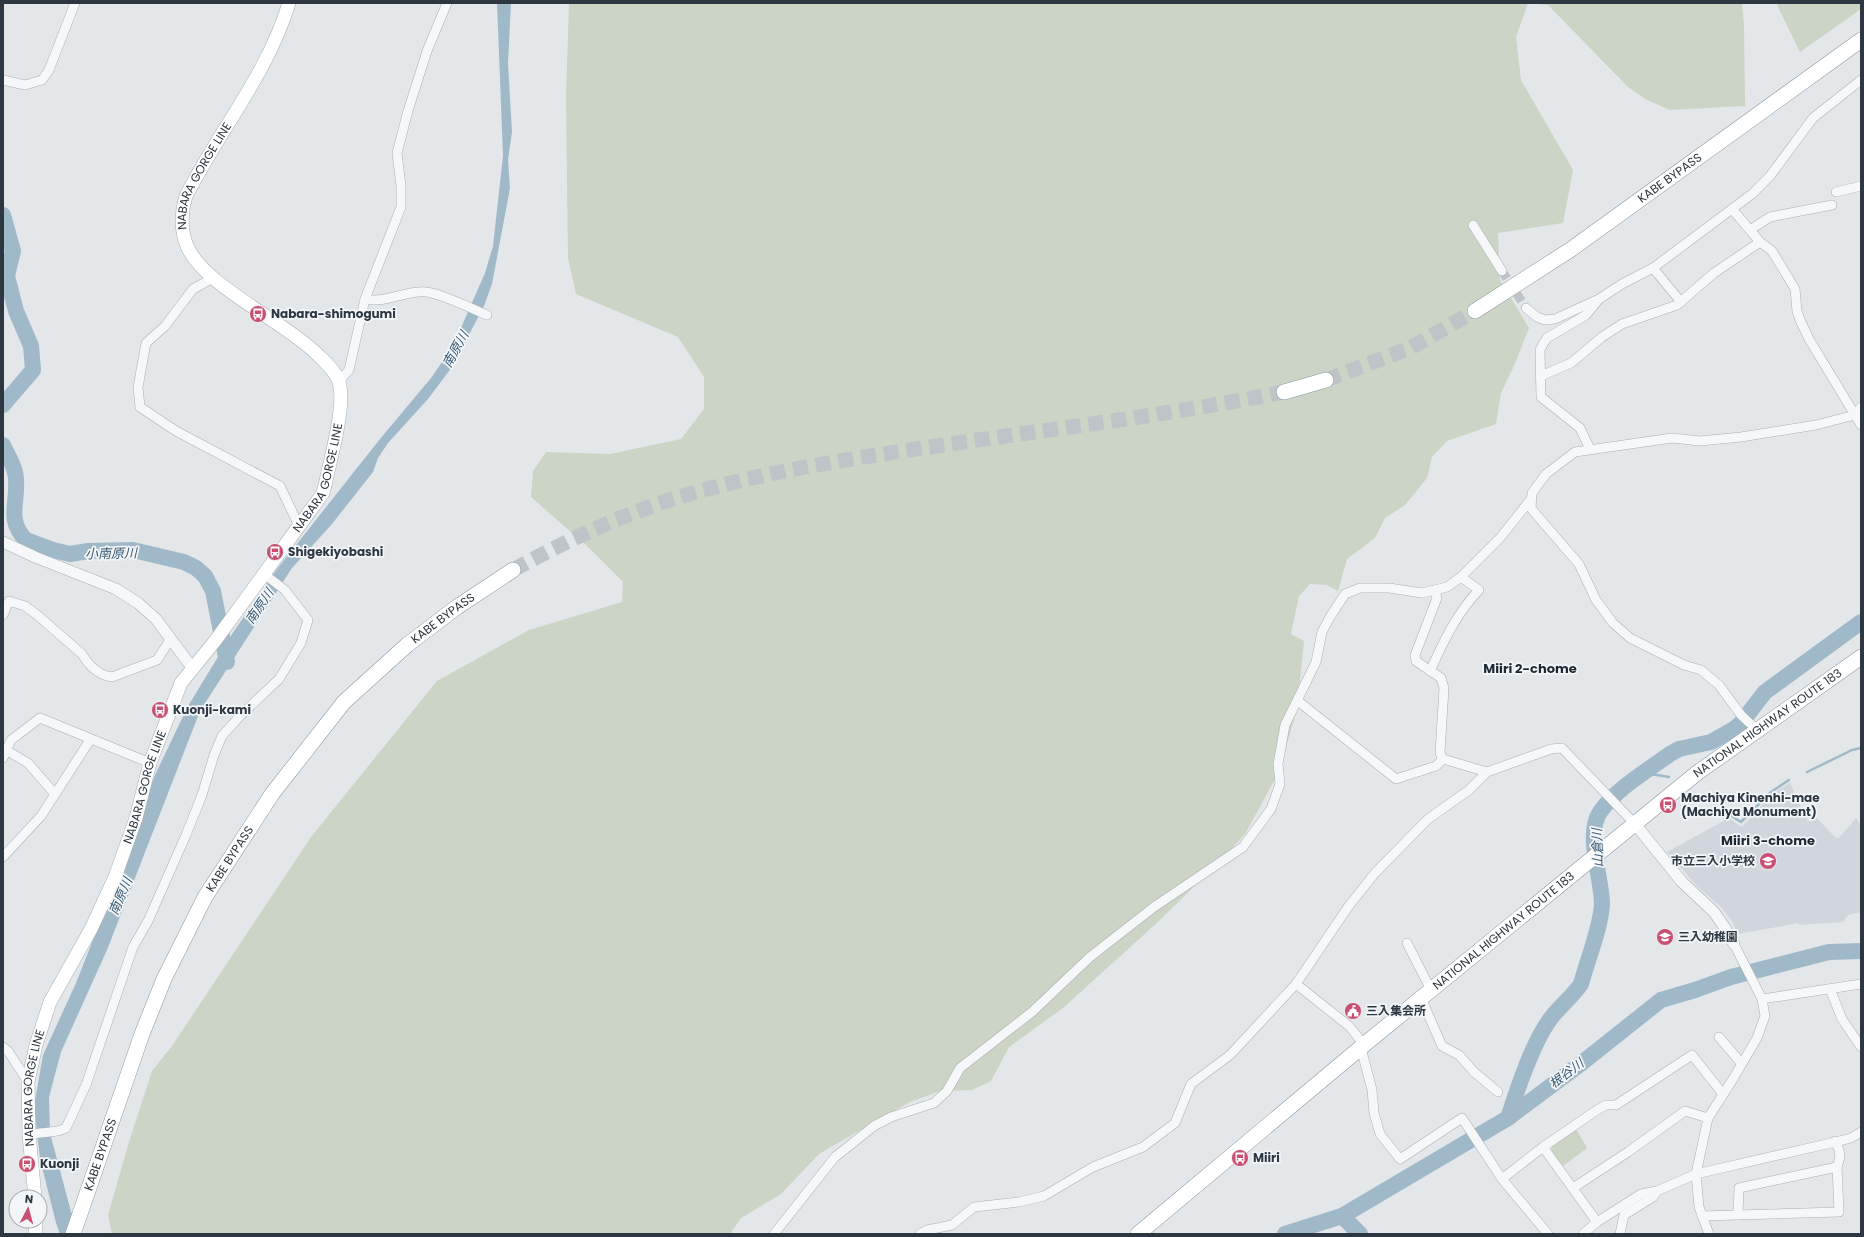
<svg xmlns="http://www.w3.org/2000/svg" width="1864" height="1237" font-family="Poppins,'Noto Sans JP',sans-serif">
	<style>
		.built { fill: #d1d6dc }
		.green { fill: #cbd4c5 }
		.water { fill: #a0b9c8 }
		.lines { fill: none; stroke-linecap: round; stroke-linejoin: round }
		.stream { stroke: #a0b9c8; stroke-width: 2.5 }
		.river { stroke: #a0b9c8; stroke-width: 16 }
		.minor-tunnel { stroke: #bec4c8; stroke-width: 9; stroke-dasharray: 9 4.5; stroke-linecap: butt }
		.trunk-tunnel { stroke: #bec4c8; stroke-width: 15; stroke-dasharray: 15 8; stroke-linecap: butt }
		.minor-casing { stroke: #a8afb4; stroke-width: 10 }
		.tertiary-casing { stroke: #a8afb4; stroke-width: 12 }
		.secondary-casing { stroke: #a8afb4; stroke-width: 14 }
		.trunk-casing { stroke: #8b96a0; stroke-width: 16 }
		.minor { stroke: #f6f7f9; stroke-width: 9 }
		.tertiary { stroke: #f6f7f9; stroke-width: 11 }
		.secondary { stroke: #fff; stroke-width: 13 }
		.trunk { stroke: #fff; stroke-width: 15 }
		.labels { text-anchor: middle; stroke-width: 3.5; stroke-linejoin: round; paint-order: stroke }
		.street-label { font-size: 12px; fill: #2c3742; stroke: #f3f6f8 }
		.poi-label { font-size: 12px; font-weight: bold; fill: #2c3742; stroke: #f3f6f8; text-anchor: start }
		.water-label { font-size: 13px; font-style: italic; fill: #385a74; stroke: #f3f6f8 }
		.neighbourhood-label { font-size: 13px; font-weight: bold; fill: #1e2833; stroke: #f3f6f8 }
	</style>
	<rect width="100%" height="100%" fill="#e3e7ea"/>
	<polygon class="built" points="1790,783 1808,822 1815,816 1836,838 1839,838 1856,818 1861,825 1861,912 1848,915 1843,922 1799,925 1799,923 1738,934 1732,921 1721,907 1697,886 1667,852 1729,818 1740,826 1743,826 1773,793"/>
	<g class="green">
		<polygon points="569,3 1742,3 1744,25 1745,106 1670,110 1645,99 1628,87 1548,5 1528,3 1516,37 1521,80 1573,170 1563,223 1498,233 1500,280 1529,328 1514,366 1501,393 1496,424 1447,441 1432,457 1427,478 1405,505 1385,518 1375,538 1347,559 1338,591 1327,585 1310,584 1299,596 1291,634 1304,641 1297,709 1279,772 1245,834 1227,854 1159,921 1063,1008 1009,1047 991,1081 972,1090 940,1091 910,1102 862,1129 819,1154 781,1194 741,1218 730,1234 112,1234 108,1215 129,1142 152,1071 172,1046 311,837 437,681 529,630 622,602 623,582 588,547 531,497 533,471 546,452 610,454 681,439 704,409 704,377 678,337 576,294 568,258 566,98"/>
		<polygon points="1777,3 1861,3 1861,9 1800,52 1779,9"/>
		<polygon points="1576,1129 1587,1148 1563,1166 1551,1153 1552,1146"/>
	</g>
	<polygon class="water" points="497,3 511,3 508,63 512,132 508,160 510,188 492,284 484,306 452,367 428,399 388,443 378,458 373,472 332,524 292,568 200,711 107,950 61,1052 49,1097 50,1133 77,1234 60,1234 56,1223 40,1159 34,1106 43,1055 76,983 122,866 155,775 188,706 232,634 277,569 380,439 431,378 453,346 485,273 493,246 503,156"/>
	<g class="lines">
		<g class="stream">
			<polyline points="1807,772 1852,750 1861,748"/>
			<polyline points="1645,773 1669,777"/>
			<polyline points="1717,809 1725,812 1741,822 1771,792 1789,780"/>
		</g>
		<g class="river">
			<polyline points="3,215 13,251 7,276 16,311 31,346 33,370 3,405"/>
			<path d="M3,445C8,456 16,468 16,480C18,504 6,519 26,540L53,550L70,554L88,551L133,550L184,562L196,568L205,576L213,591L227,662"/>
			<path d="M1508,1118C1517,1090 1533,1041 1551,1018C1560,1006 1572,997 1581,984C1587,961 1601,927 1602,904C1602,879 1585,834 1600,812C1617,788 1647,771 1670,754L1679,749L1711,742L1734,729L1741,723L1765,692L1861,622"/>
			<polyline points="1342,1216 1360,1234"/>
			<polyline points="1285,1234 1342,1216 1508,1118 1583,1062 1661,1000 1695,990 1731,977 1829,952 1861,951"/>
		</g>
		<polyline class="minor-tunnel" points="1502,271 1526,308"/>
		<g class="trunk-tunnel">
			<polyline points="1326,380 1410,348 1475,311"/>
			<path d="M513,570C571,538 632,510 696,492C775,470 855,458 936,446C1052,429 1169,415 1284,392"/>
		</g>
		<g class="minor-casing">
			<g id="minor">
				<polyline points="3,80 25,85 42,80 49,70 75,3"/>
				<polyline points="1836,192 1861,186"/>
				<polyline points="1732,209 1760,242 1772,251 1795,289 1797,311 1800,320 1809,339 1861,425"/>
				<polyline points="1473,225 1502,271"/>
				<polyline points="1750,230 1770,217 1832,205"/>
				<polyline points="1653,268 1681,302"/>
				<polyline points="213,278 193,289 165,326 146,343 138,387 140,407 176,431 280,486 299,526"/>
				<path d="M365,299C385,304 406,290 426,292C440,293 473,309 487,315"/>
				<polyline points="1526,308 1537,317 1545,320 1555,319 1599,299 1622,284 1653,268 1752,194 1770,176 1813,118 1861,80"/>
				<polyline points="1541,376 1571,363 1602,337 1622,324 1677,305 1714,273 1760,242"/>
				<polyline points="339,381 349,370 365,299 401,207 401,186 397,153 408,111 427,51 447,3"/>
				<polyline points="1590,449 1580,428 1541,397 1540,350 1543,344 1547,338 1586,315 1599,299"/>
				<polyline points="1435,590 1437,598 1415,655 1416,661 1441,678 1444,688 1440,753 1443,759 1487,772"/>
				<path d="M3,615L9,601L25,606L36,614L82,654C89,666 98,675 112,677L157,660L170,640"/>
				<path d="M1430,671C1444,641 1456,614 1479,590L1461,577"/>
				<polyline points="1298,701 1396,779 1436,766 1443,759"/>
				<polyline points="1758,731 1741,715 1719,685 1701,670 1684,665 1630,638 1613,623 1596,600 1579,564 1534,512 1531,508 1532,493 1546,474 1575,452 1672,438 1700,441 1741,437 1816,425 1855,415 1861,407"/>
				<polyline points="6,750 28,763 54,793"/>
				<polyline points="3,758 11,740 40,718 150,763"/>
				<polyline points="3,857 41,816 90,740"/>
				<polyline points="1407,943 1431,990"/>
				<polyline points="1296,984 1349,1026 1361,1041 1361,1048 1372,1090 1374,1113 1380,1134 1400,1159 1462,1118 1502,1179 1548,1234"/>
				<polyline points="1830,989 1842,1019 1861,1047"/>
				<polyline points="1421,998 1442,1046 1459,1055 1474,1072 1498,1092"/>
				<polyline points="1762,999 1861,984"/>
				<polyline points="1719,1037 1741,1063"/>
				<polyline points="3,1047 8,1051 28,1082"/>
				<path d="M29,1135C41,1131 55,1134 66,1128L86,1085L133,947L148,921L186,835L202,795L214,755L222,736L240,716L279,679L301,643L308,620L285,590L264,574"/>
				<polyline points="1543,1147 1597,1222"/>
				<polyline points="1502,1179 1543,1147 1597,1110 1606,1105 1616,1105 1692,1055 1723,1094"/>
				<polyline points="1573,1188 1628,1152 1685,1111 1708,1118"/>
				<polyline points="1738,1215 1739,1188 1837,1167"/>
				<polyline points="1702,1216 1839,1212 1837,1167 1840,1157 1839,1150 1835,1141"/>
				<polyline points="774,1234 835,1157 874,1126 891,1117 934,1103 947,1091 960,1068 1032,1012 1090,957 1154,907 1243,847 1271,809 1280,784 1278,764 1285,725 1316,662 1322,632 1330,617 1345,594 1360,588 1389,588 1422,593 1447,587 1461,577 1500,538 1531,499"/>
				<polyline points="920,1234 927,1230 952,1225 974,1207 1019,1202 1044,1196 1093,1167 1143,1147 1175,1123 1191,1084 1230,1055 1296,984 1348,907 1375,873 1428,819 1469,790 1487,772 1551,749 1562,748 1635,824"/>
				<polyline points="1583,1234 1597,1222 1641,1194 1657,1191 1696,1174 1831,1143 1851,1138 1861,1132"/>
				<polyline points="1620,1234 1624,1215 1653,1197 1657,1191"/>
				<polyline points="1709,1234 1699,1207 1696,1174 1708,1118 1733,1079 1757,1038 1765,1016 1762,999 1734,944"/>
			</g>
		</g>
		<g class="tertiary-casing">
			<g id="tertiary">
				<polyline points="3,542 35,557 116,589 138,603 156,619 193,669"/>
				<polyline points="1635,824 1682,882 1714,912 1725,928 1734,944"/>
			</g>
		</g>
		<g class="secondary-casing">
			<g id="secondary">
				<path id="s1" d="M35,1197L29,1135L28,1082L36,1045L50,1002L91,929L115,877L136,818L150,763L181,683L215,641L299,526L323,493L326,481C331,456 346,405 339,382C336,371 325,362 317,354C285,322 203,285 187,246C180,229 181,213 186,196C219,131 268,73 289,3"/>
				<polyline points="35,1234 36,1221"/>
			</g>
		</g>
		<g class="trunk-casing">
			<g id="trunk">
				<path id="s2" d="M1475,311L1570,250L1861,40"/>
				<polyline points="1284,392 1326,380"/>
				<path id="s3" d="M73,1234L142,1034L164,979L205,897L272,794L344,702L407,645L457,607L513,570"/>
				<path id="s4" d="M1138,1234L1371,1039L1697,773L1861,657"/>
			</g>
		</g>
		<use href="#minor" class="minor"/>
		<use href="#tertiary" class="tertiary"/>
		<use href="#secondary" class="secondary"/>
		<use href="#trunk" class="trunk"/>
	</g>
	<defs>
		<g id="bus-disc" transform="scale(0.9)"><circle r="9.5" fill="#c85072" stroke="#f3f6f8"/><path d="M-5-6H5V4H4V6H2V4H-2V6H-4V4H-5ZM-3.5-4V0h7V-4ZM-3.5 1.2v1.5H-2V1.2ZM2 1.2v1.5H3.5V1.2Z" fill="#fff"/></g>
		<g id="school-disc" transform="scale(0.9)"><circle r="9.5" fill="#c85072" stroke="#f3f6f8"/><path d="M0-5L7-2L0 1L-7-2ZM-4 1L0 2.5L4 1V4Q0 6-4 4Z" fill="#fff"/></g>
		<g id="civic-disc" transform="scale(0.9)"><circle r="9.5" fill="#c85072" stroke="#f3f6f8"/><path d="M-.6-6.5H3V-4.5H.6V-3L4-1V1h2V6H-6V1h2V-1L-.6-3ZM-1.2 2.5V6h2.4V2.5Z" fill="#fff"/></g>
	</defs>
	<g fill-rule="evenodd">
		<use href="#bus-disc" x="258" y="314"/>
		<use href="#bus-disc" x="275" y="552"/>
		<use href="#bus-disc" x="160" y="710"/>
		<use href="#bus-disc" x="1668" y="805"/>
		<use href="#school-disc" x="1768" y="861"/>
		<use href="#school-disc" x="1665" y="937"/>
		<use href="#civic-disc" x="1353" y="1011"/>
		<use href="#bus-disc" x="1240" y="1158"/>
		<use href="#bus-disc" x="27" y="1164"/>
	</g>
	<g class="labels">
		<g class="street-label">
			<text dy="4" stroke="none"><textPath href="#s1" startOffset="1177">NABARA GORGE LINE</textPath></text>
			<text dy="4" stroke="none"><textPath href="#s2" startOffset="236">KABE BYPASS</textPath></text>
			<text dy="4" stroke="none"><textPath href="#s1" startOffset="794">NABARA GORGE LINE</textPath></text>
			<text dy="4" stroke="none"><textPath href="#s3" startOffset="732">KABE BYPASS</textPath></text>
			<text dy="4" stroke="none"><textPath href="#s4" startOffset="811">NATIONAL HIGHWAY ROUTE 183</textPath></text>
			<text dy="4" stroke="none"><textPath href="#s1" startOffset="434">NABARA GORGE LINE</textPath></text>
			<text dy="4" stroke="none"><textPath href="#s3" startOffset="408">KABE BYPASS</textPath></text>
			<text dy="4" stroke="none"><textPath href="#s4" startOffset="475">NATIONAL HIGHWAY ROUTE 183</textPath></text>
			<text dy="4" stroke="none"><textPath href="#s1" startOffset="110">NABARA GORGE LINE</textPath></text>
			<text dy="4" stroke="none"><textPath href="#s3" startOffset="84">KABE BYPASS</textPath></text>
		</g>
		<g class="poi-label">
			<text x="271" y="318">Nabara-shimogumi</text>
			<text x="288" y="556">Shigekiyobashi</text>
			<text x="173" y="714">Kuonji-kami</text>
			<text x="1681" y="802">Machiya Kinenhi-mae<tspan x="1681" dy="14">(Machiya Monument)</tspan></text>
			<text x="1755" y="865" text-anchor="end">市立三入小学校</text>
			<text x="1678" y="941">三入幼稚園</text>
			<text x="1366" y="1015">三入集会所</text>
			<text x="1253" y="1162">Miiri</text>
			<text x="40" y="1168">Kuonji</text>
		</g>
		<g class="water-label">
			<text transform="translate(455 349) rotate(-61)" y="5">南原川</text>
			<text transform="translate(111 553) rotate(-1)" y="5">小南原川</text>
			<text transform="translate(259 606) rotate(-56)" y="5">南原川</text>
			<text transform="translate(1597 848) rotate(-92)" y="5">山倉川</text>
			<text transform="translate(120 896) rotate(-67)" y="5">南原川</text>
			<text transform="translate(1566 1073) rotate(-37)" y="5">根谷川</text>
		</g>
		<g class="neighbourhood-label">
			<text x="1530" y="673">Miiri 2-chome</text>
			<text x="1768" y="845">Miiri 3-chome</text>
		</g>
	</g>
	<rect width="1864" height="1237" fill="none" stroke="#2c3742" stroke-width="8"/>
	<g transform="translate(28 1209) rotate(6)"><circle r="19" fill="#f3f6f8" stroke="#a3aaaf"/>
	<path d="M0-3L7 15L0 10L-7 15Z" fill="#c85072"/>
	<text y="-6" font-size="11" font-weight="bold" text-anchor="middle" fill="#2c3742">N</text>
	</g>
</svg>
